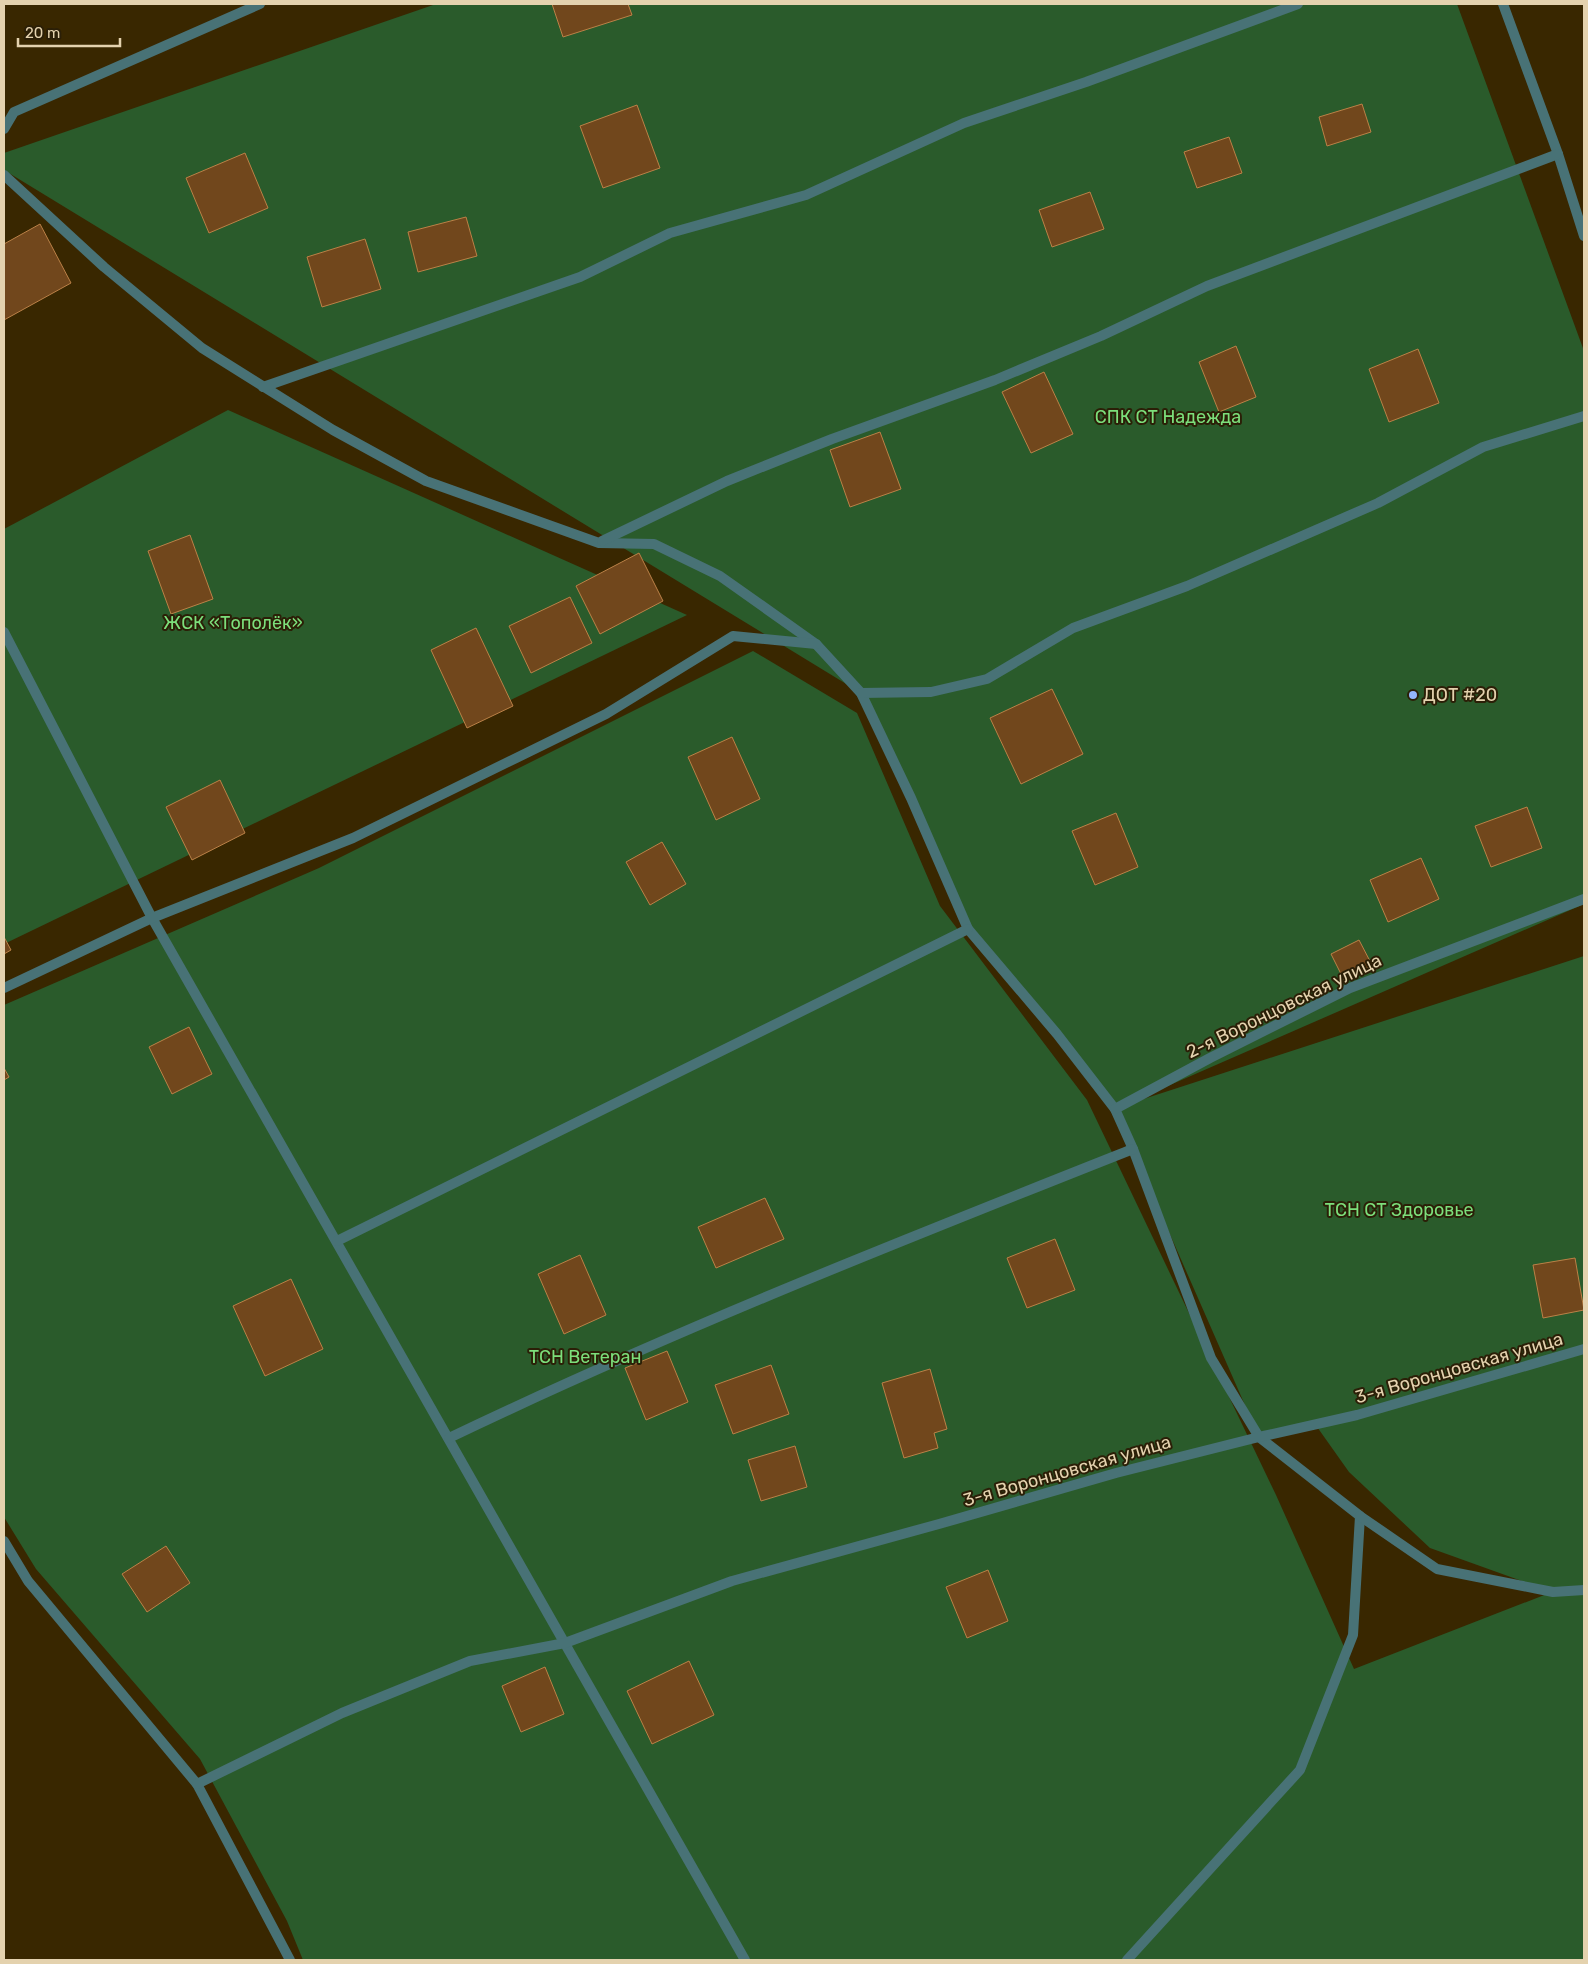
<svg xmlns="http://www.w3.org/2000/svg" width="1588" height="1964" font-family="Rubik,sans-serif">
	<style>
		.green { fill: #2a5b2b }
		.building { fill: #71471c; stroke: #bb8147 }
		.lines { fill: none; stroke-linecap: round; stroke-linejoin: round }
		.service { stroke: #487276; stroke-width: 10 }
		.poi-dot { fill: #94b7fd; stroke: #2b1f07; stroke-width: 2 }
		.labels { text-anchor: middle; stroke-width: 4; stroke-linejoin: round; paint-order: stroke }
		.park-label { font-size: 18px; fill: #7cdf7b; stroke: #2b1f07 }
		.poi-label { font-size: 18px; fill: #e4d2ae; stroke: #2b1f07; text-anchor: start }
		.street-label { font-size: 18px; fill: #e4d2ae; stroke: #2b1f07 }
	</style>
	<rect width="100%" height="100%" fill="#392700"/>
	<g class="green">
		<polygon points="436,4 1457,4 1584,351 1584,904 1122,1106 1584,956 1584,1960 303,1960 287,1921 200,1759 36,1569 4,1517 4,1005 319,868 753,651 857,713 940,906 1087,1100 1276,1495 1354,1669 1552,1592 1430,1548 1349,1472 1315,1424 1259,1437 1115,1109 968,929 861,693 4,170 4,153"/>
		<polygon points="228,410 687,615 4,944 4,529"/>
	</g>
	<g class="building">
		<polygon points="552,4 628,4 632,15 563,37"/>
		<polygon points="1362,104 1371,132 1327,146 1319,117"/>
		<polygon points="637,105 660,168 603,188 580,126"/>
		<polygon points="1229,137 1242,173 1197,188 1184,152"/>
		<polygon points="245,153 268,208 209,233 186,178"/>
		<polygon points="1090,192 1104,229 1052,247 1039,210"/>
		<polygon points="466,217 477,256 418,272 408,232"/>
		<polygon points="40,224 71,283 4,320 4,244"/>
		<polygon points="365,239 381,289 322,307 307,257"/>
		<polygon points="1236,346 1256,397 1219,412 1199,362"/>
		<polygon points="1418,349 1439,403 1389,422 1369,369"/>
		<polygon points="1044,372 1073,434 1031,453 1002,392"/>
		<polygon points="880,432 901,489 850,507 830,450"/>
		<polygon points="190,535 213,599 171,614 148,551"/>
		<polygon points="639,553 663,601 600,634 576,586"/>
		<polygon points="570,597 592,643 531,673 509,626"/>
		<polygon points="476,628 513,706 467,728 431,650"/>
		<polygon points="1052,689 1083,754 1021,784 990,718"/>
		<polygon points="732,737 760,799 716,820 688,757"/>
		<polygon points="220,780 245,833 192,860 166,807"/>
		<polygon points="1527,807 1542,848 1491,867 1475,826"/>
		<polygon points="1116,813 1138,867 1095,885 1072,831"/>
		<polygon points="662,842 686,884 650,905 626,862"/>
		<polygon points="1421,858 1439,899 1388,922 1370,880"/>
		<polygon points="4,937 11,950 4,954"/>
		<polygon points="1359,940 1372,965 1344,980 1331,954"/>
		<polygon points="189,1027 212,1074 172,1094 149,1047"/>
		<polygon points="4,1068 9,1077 4,1080"/>
		<polygon points="765,1198 784,1239 716,1268 698,1227"/>
		<polygon points="1055,1239 1075,1290 1027,1308 1007,1258"/>
		<polygon points="580,1255 606,1315 564,1334 538,1274"/>
		<polygon points="1575,1258 1584,1310 1543,1318 1533,1265"/>
		<polygon points="291,1279 323,1349 265,1376 233,1306"/>
		<polygon points="667,1351 688,1402 646,1420 625,1368"/>
		<polygon points="771,1365 789,1414 733,1434 715,1385"/>
		<polygon points="930,1369 947,1429 934,1433 938,1448 904,1458 882,1383"/>
		<polygon points="795,1446 807,1487 761,1501 748,1460"/>
		<polygon points="166,1546 190,1583 147,1612 122,1574"/>
		<polygon points="988,1570 1008,1621 967,1638 946,1587"/>
		<polygon points="689,1661 714,1715 652,1744 627,1691"/>
		<polygon points="545,1667 564,1714 521,1732 502,1686"/>
	</g>
	<g class="lines">
		<g class="service">
			<polyline points="1503,4 1558,154 1584,236"/>
			<polyline points="4,129 14,112 260,4"/>
			<polyline points="4,175 104,267 202,348 333,430 426,481 599,543 654,544 720,576 816,644 861,693 911,798 968,929 1057,1034 1115,1109 1133,1149 1211,1358 1259,1437 1360,1516 1353,1635 1300,1770 1127,1960"/>
			<polyline points="263,387 580,277 670,233 806,195 964,123 1086,82 1298,4"/>
			<polyline points="602,541 727,481 832,439 995,380 1101,336 1207,286 1558,154"/>
			<polyline points="4,632 152,918 745,1960"/>
			<polyline points="861,693 931,692 987,679 1073,628 1187,586 1378,503 1483,447 1584,416"/>
			<polyline points="4,988 152,918 353,838 606,714 733,636 816,644"/>
			<polyline points="1115,1109 1210,1058 1350,988 1584,899"/>
			<polyline points="337,1241 968,929"/>
			<path d="M449,1438C672,1331 903,1240 1133,1149"/>
			<polyline points="1360,1516 1437,1569 1553,1592 1584,1590"/>
			<polyline points="4,1541 28,1581 197,1784 290,1960"/>
			<polyline points="197,1784 342,1713 470,1661 565,1643 732,1581 939,1524 1116,1473 1259,1437 1357,1415 1584,1349"/>
		</g>
	</g>
	<circle class="poi-dot" cx="1413" cy="695" r="5"/>
	<g class="labels">
		<g class="park-label">
			<text x="1168" y="423">СПК СТ Надежда</text>
			<text x="233" y="629">ЖСК «Тополёк»</text>
			<text x="1399" y="1216">ТСН СТ Здоровье</text>
			<text x="585" y="1363">ТСН Ветеран</text>
		</g>
		<g class="poi-label">
			<text x="1423" y="701">ДОТ #20</text>
		</g>
		<g class="street-label">
			<text transform="translate(1284 1006) rotate(-26)" y="6">2-я Воронцовская улица</text>
			<text transform="translate(1459 1368) rotate(-16)" y="6">3-я Воронцовская улица</text>
			<text transform="translate(1067 1471) rotate(-16)" y="6">3-я Воронцовская улица</text>
		</g>
	</g>
	<rect width="1588" height="1964" fill="none" stroke="#e4d2ae" stroke-width="10"/>
	<path d="M18 38v8h102v-8" fill="none" stroke="#e4d2ae" stroke-width="2.5"/>
	<text x="25" y="38" font-size="15" fill="#e4d2ae" stroke="#2b1f07" stroke-width="4" paint-order="stroke">20 m</text>
</svg>
